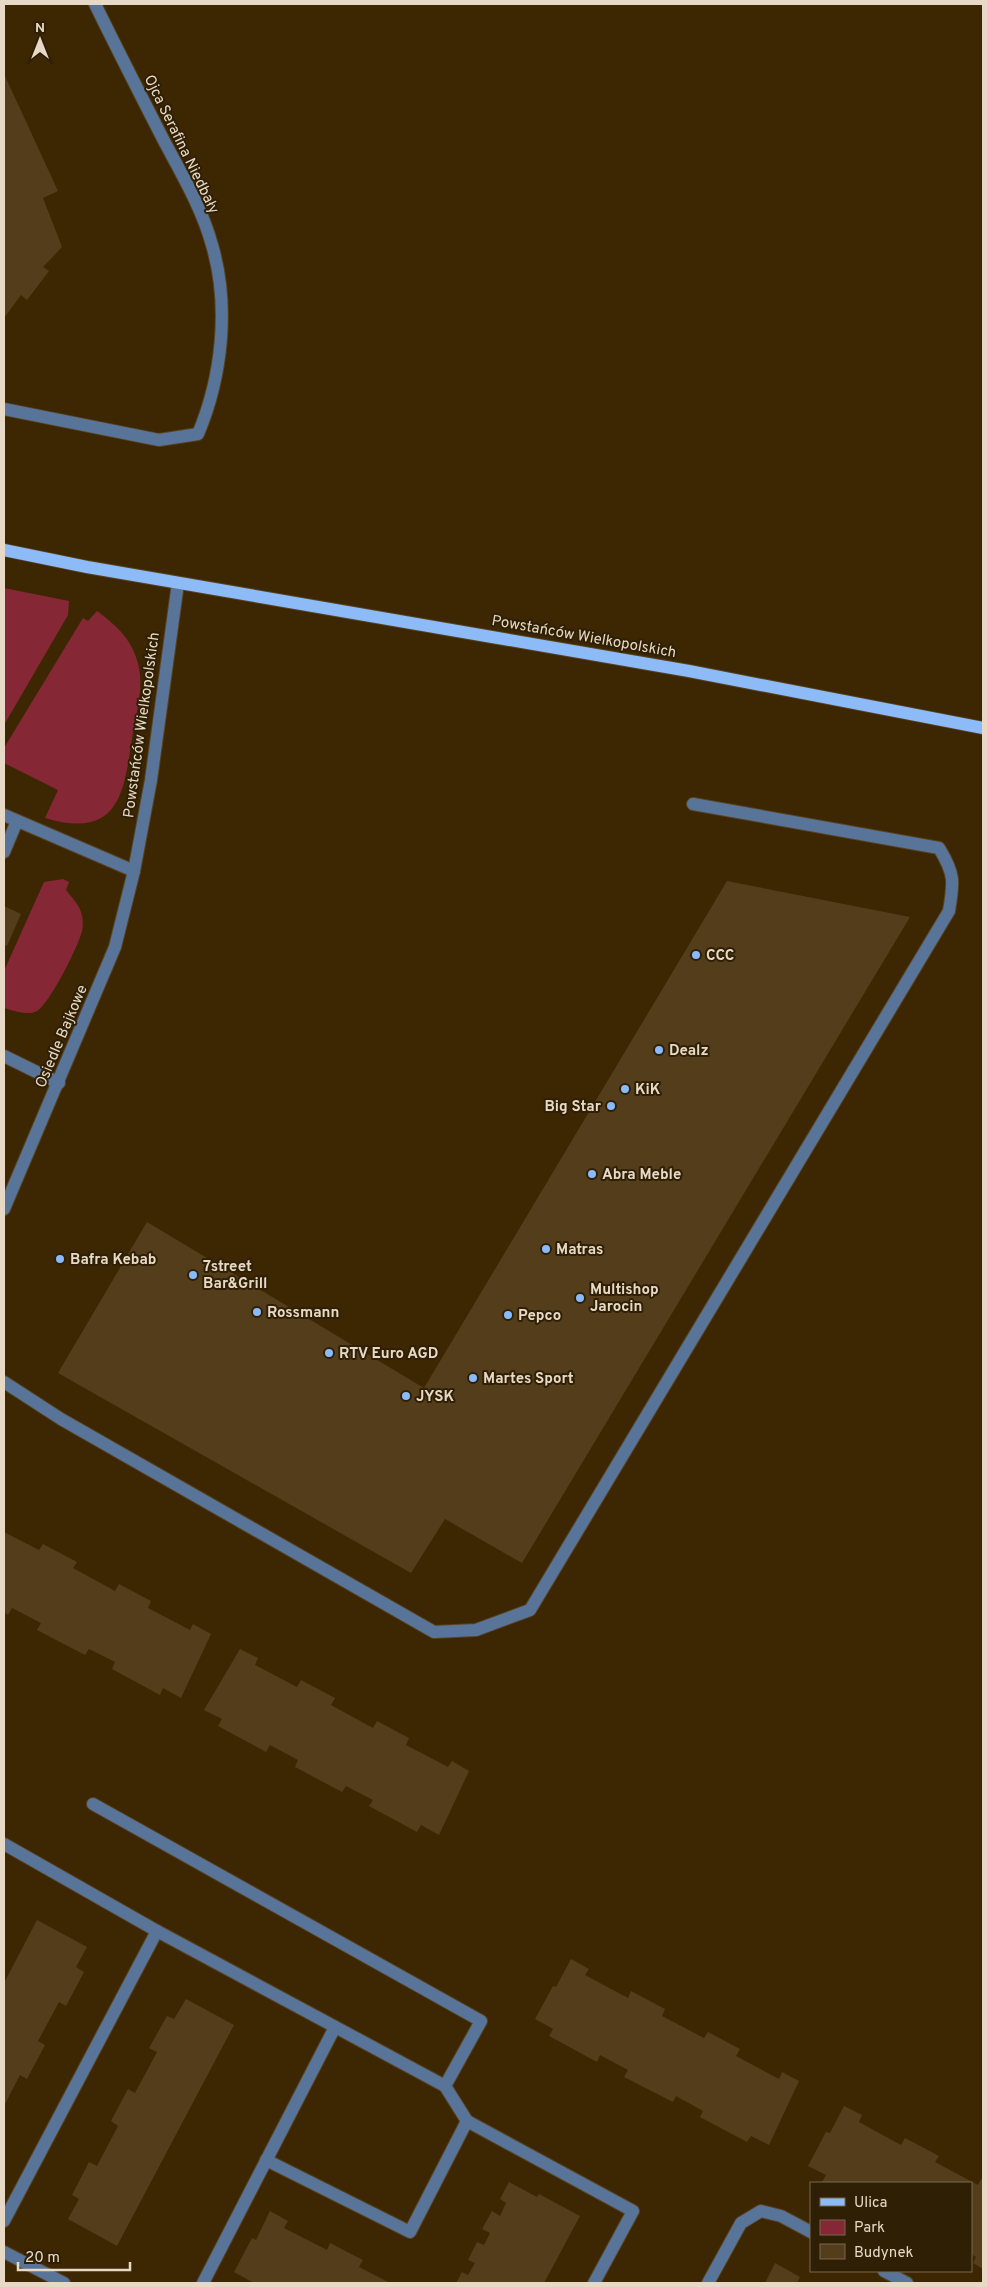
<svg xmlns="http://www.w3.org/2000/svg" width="987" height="2287" font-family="Overpass,sans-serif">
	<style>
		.green { fill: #852735 }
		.building { fill: #543d1a }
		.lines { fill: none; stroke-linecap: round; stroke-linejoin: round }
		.minor-casing { stroke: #584322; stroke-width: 14 }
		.major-casing { stroke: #584322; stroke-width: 14 }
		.minor { stroke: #587499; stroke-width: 12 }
		.major { stroke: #8dbbf8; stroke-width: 12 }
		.poi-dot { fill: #89bafc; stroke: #2f1f05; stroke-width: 2 }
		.labels { text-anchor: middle; stroke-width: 4; stroke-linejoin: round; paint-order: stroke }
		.street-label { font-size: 15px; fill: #e7d9c6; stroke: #2f1f05 }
		.poi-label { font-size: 15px; font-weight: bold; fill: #e7d9c6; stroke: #2f1f05; text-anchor: start }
	</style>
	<rect width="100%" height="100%" fill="#3d2703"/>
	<g class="green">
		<polygon points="4,588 69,601 68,615 4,725"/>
		<path d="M97,611C114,624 129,636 136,657C145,682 138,706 133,732C124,789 122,841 45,818L58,790L4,763V748L83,618L88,621Z"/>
		<path d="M63,879L69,882L66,890C72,898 80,905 82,916C83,920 83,927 82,931C79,945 49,1005 37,1011C27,1016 15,1011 4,1008V971L44,882Z"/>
	</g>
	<g class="building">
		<polygon points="4,74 58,191 43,198 62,247 43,267 49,271 27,300 21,295 4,318"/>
		<polygon points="727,881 910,917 522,1563 445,1519 411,1573 58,1373 147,1222 424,1388"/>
		<polygon points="4,906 21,914 7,946 4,945"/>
		<polygon points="4,1532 39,1550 43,1544 77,1562 73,1568 115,1591 119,1584 151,1601 148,1608 190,1630 193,1624 211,1634 181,1698 163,1688 160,1695 112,1669 115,1662 89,1649 85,1655 37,1630 41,1623 12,1608 8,1615 4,1612"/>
		<polygon points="240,1649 258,1658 255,1665 297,1687 301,1680 335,1698 331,1705 373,1728 377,1721 409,1738 406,1745 448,1767 452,1761 469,1771 439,1835 421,1825 417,1832 369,1806 373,1800 346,1786 342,1792 295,1767 298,1760 270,1745 266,1752 218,1726 222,1719 204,1710"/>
		<polygon points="37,1920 87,1947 76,1967 84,1972 66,2006 59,2002 38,2041 45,2045 27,2079 20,2075 4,2106 4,1983"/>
		<polygon points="571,1959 589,1969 585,1975 628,1998 631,1991 665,2009 662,2016 704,2038 708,2032 740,2049 736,2056 779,2079 782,2072 799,2081 769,2145 751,2136 747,2142 700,2117 703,2111 676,2096 673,2102 624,2077 628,2070 600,2055 597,2062 549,2036 553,2029 535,2019 553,1986 556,1987"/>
		<polygon points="186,1999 234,2025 117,2246 68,2219 79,2199 72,2195 89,2162 97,2166 118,2126 111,2121 128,2089 135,2093 157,2052 149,2048 167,2016 174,2019"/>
		<polygon points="844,2106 862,2115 859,2122 901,2145 905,2138 939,2156 935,2162 978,2185 981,2179 983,2180 983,2269 973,2263 976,2257 971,2254 971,2183 824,2183 822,2182 826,2175 808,2166 826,2132 830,2133"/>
		<polygon points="509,2182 537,2197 539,2194 580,2216 544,2283 456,2283 462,2272 468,2275 475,2263 468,2260 477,2242 484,2245 490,2233 482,2229 492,2211 500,2216 506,2203 500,2199"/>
		<polygon points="270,2211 288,2221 284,2228 327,2250 330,2243 363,2260 359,2267 390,2283 251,2283 252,2282 234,2272 252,2238 256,2240"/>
		<polygon points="775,2263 800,2277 797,2283 765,2283"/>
	</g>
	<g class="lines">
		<g class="minor-casing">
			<g id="minor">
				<path d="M4,409L159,440L198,434C222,377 230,306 212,245C202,208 181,173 163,139C140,94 117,49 95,4"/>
				<polyline points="4,815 134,871"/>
				<polyline points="4,852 17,821"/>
				<polyline points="4,1056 59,1083"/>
				<polyline points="4,1209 115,947 134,871 151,780 178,583"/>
				<path d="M4,1382L61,1419L434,1632L476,1630L530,1610L949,911C954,882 955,874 939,848L693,804"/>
				<polyline points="4,1844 157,1931"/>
				<polyline points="445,2086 467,2121"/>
				<polyline points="266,2160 410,2232 467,2121 633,2211 594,2283"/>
				<polyline points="4,2221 157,1931 445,2086 481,2021 93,1804"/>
				<polyline points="4,2252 64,2283"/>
				<polyline points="884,2271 907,2283"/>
				<polyline points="203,2283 335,2027"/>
				<polyline points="708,2283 741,2223 761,2211 781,2216 811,2232"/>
			</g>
		</g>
		<g class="major-casing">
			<polyline id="major" points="4,550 87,567 689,671 983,728"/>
		</g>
		<use href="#minor" class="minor"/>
		<use href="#major" class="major"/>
	</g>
	<g class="poi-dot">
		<circle cx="696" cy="955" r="5"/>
		<circle cx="659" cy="1050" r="5"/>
		<circle cx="625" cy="1089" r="5"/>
		<circle cx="611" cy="1106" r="5"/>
		<circle cx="592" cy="1174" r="5"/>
		<circle cx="546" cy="1249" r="5"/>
		<circle cx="60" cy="1259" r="5"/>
		<circle cx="193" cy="1275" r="5"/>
		<circle cx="580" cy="1298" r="5"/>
		<circle cx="257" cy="1312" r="5"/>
		<circle cx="508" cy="1315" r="5"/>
		<circle cx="329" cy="1353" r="5"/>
		<circle cx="473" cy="1378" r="5"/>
		<circle cx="406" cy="1396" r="5"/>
	</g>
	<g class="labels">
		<g class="street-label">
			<text transform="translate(182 144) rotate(64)" y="5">Ojca Serafina Niedbały</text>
			<text transform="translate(584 636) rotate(10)" y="5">Powstańców Wielkopolskich</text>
			<text transform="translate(141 725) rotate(-82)" y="5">Powstańców Wielkopolskich</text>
			<text transform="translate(61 1036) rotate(-67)" y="5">Osiedle Bajkowe</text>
		</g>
		<g class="poi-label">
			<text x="706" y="960">CCC</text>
			<text x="669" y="1055">Dealz</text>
			<text x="635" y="1094">KiK</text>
			<text x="601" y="1111" text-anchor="end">Big Star</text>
			<text x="602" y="1179">Abra Meble</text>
			<text x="556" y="1254">Matras</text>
			<text x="70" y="1264">Bafra Kebab</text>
			<text x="203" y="1271">7street<tspan x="203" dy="17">Bar&amp;Grill</tspan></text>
			<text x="590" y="1294">Multishop<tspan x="590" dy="17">Jarocin</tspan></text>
			<text x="267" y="1317">Rossmann</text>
			<text x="518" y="1320">Pepco</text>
			<text x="339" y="1358">RTV Euro AGD</text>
			<text x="483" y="1383">Martes Sport</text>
			<text x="416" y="1401">JYSK</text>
		</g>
	</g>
	<rect width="987" height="2287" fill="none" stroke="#e7d9c6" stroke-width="10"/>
	<rect x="810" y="2182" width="162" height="90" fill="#2f1f05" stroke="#796952"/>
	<rect x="820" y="2198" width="25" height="8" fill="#8dbbf8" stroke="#796952"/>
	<text x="854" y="2207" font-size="15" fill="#e7d9c6">Ulica</text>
	<rect x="820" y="2220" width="25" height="15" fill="#852735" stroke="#796952"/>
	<text x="854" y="2232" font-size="15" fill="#e7d9c6">Park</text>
	<rect x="820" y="2244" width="25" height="15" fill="#543d1a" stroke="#796952"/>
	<text x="854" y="2257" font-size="15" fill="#e7d9c6">Budynek</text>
	<g transform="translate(40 40)" stroke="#2f1f05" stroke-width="4" paint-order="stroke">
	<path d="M0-4L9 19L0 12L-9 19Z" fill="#e7d9c6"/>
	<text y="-8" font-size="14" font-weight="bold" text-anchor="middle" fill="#e7d9c6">N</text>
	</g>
	<path d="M18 2262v8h112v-8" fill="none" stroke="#e7d9c6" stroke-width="2.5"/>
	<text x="25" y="2262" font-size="15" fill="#e7d9c6" stroke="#2f1f05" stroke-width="4" paint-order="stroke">20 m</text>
</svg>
